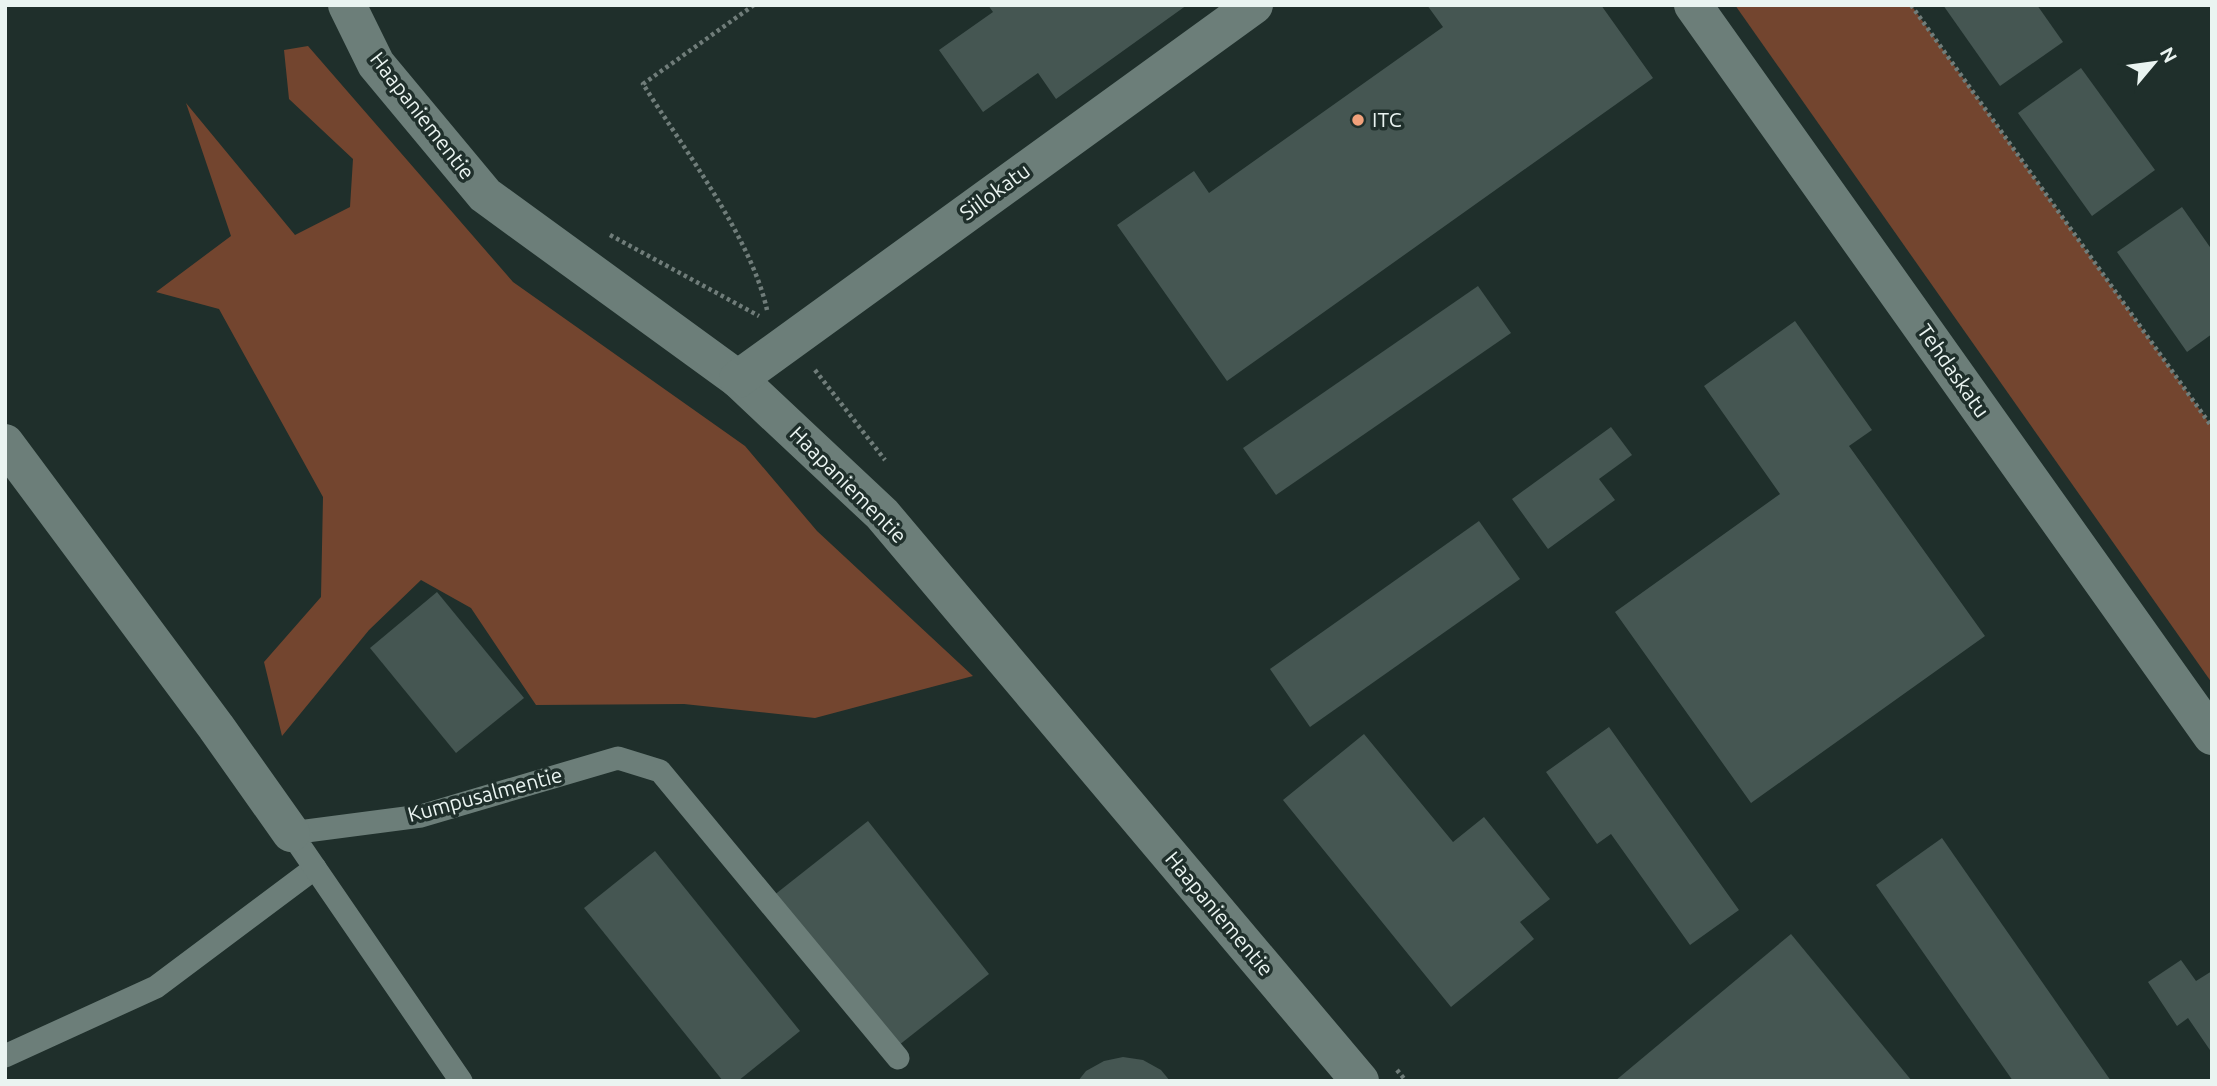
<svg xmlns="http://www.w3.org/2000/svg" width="2217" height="1086" font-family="Ubuntu,sans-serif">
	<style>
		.green { fill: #73452f }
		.building { fill: #455652 }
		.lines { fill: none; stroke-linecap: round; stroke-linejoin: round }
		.path { stroke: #707d7a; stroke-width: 4.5; stroke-dasharray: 3.5 3.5; stroke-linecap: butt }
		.service { stroke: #6c7e79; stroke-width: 23 }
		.minor { stroke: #6c7e79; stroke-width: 38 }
		.tertiary { stroke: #6c7e79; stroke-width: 38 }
		.poi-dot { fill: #f1a17b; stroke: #1f2f2b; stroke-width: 2.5 }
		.labels { text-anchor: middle; stroke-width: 7; stroke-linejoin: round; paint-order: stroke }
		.street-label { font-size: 21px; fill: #eaf4f1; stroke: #1f2f2b }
		.poi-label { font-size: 21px; fill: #eaf4f1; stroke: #1f2f2b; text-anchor: start }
	</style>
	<rect width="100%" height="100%" fill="#1f2f2b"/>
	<g class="green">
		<polygon points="1735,5 1911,5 2212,427 2212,683"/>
		<polygon points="308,46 513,282 745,446 817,531 973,676 815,718 684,704 536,705 471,608 421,580 369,630 282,736 264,662 321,597 323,497 219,309 156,292 231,236 186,103 295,235 350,207 353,159 289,99 284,50"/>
	</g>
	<g class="building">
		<polygon points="988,5 1187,5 1056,99 1038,73 983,112 939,50 993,12"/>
		<polygon points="1427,5 1601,5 1653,78 1227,381 1117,225 1194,171 1209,193 1443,27"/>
		<polygon points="1943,5 2037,5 2063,42 2000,86"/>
		<polygon points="2081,68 2155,170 2092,216 2018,113"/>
		<polygon points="2182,207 2212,250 2212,334 2187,352 2117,252"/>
		<polygon points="1478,286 1511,333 1276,495 1243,448"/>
		<polygon points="1795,321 1872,430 1849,446 1985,636 1751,803 1615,612 1780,494 1704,386"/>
		<polygon points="1611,427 1632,455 1599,479 1615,500 1548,549 1512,499"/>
		<polygon points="1479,521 1520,579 1310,727 1270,669"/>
		<polygon points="437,592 524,698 456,753 370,648"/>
		<polygon points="1609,727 1739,910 1690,945 1611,834 1597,844 1546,772"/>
		<polygon points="1364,734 1453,842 1484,817 1550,899 1520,922 1534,939 1451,1007 1283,800"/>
		<polygon points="868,821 989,974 894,1049 773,896"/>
		<polygon points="1942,838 2111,1081 2013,1081 1876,885"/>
		<polygon points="655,851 800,1031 738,1081 723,1081 584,908"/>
		<polygon points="1791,934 1912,1081 1615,1081"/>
		<polygon points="2181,960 2196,981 2212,971 2212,1053 2188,1018 2177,1026 2148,982"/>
		<polygon points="1123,1057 1143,1060 1161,1070 1170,1081 1078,1081 1086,1071 1104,1061"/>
	</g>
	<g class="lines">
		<g class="path">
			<path d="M754,5L643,84C683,148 751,237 767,310"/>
			<polyline points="1911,5 2212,427"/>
			<polyline points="610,235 759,316"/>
			<polyline points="815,370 885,460"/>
			<polyline points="1397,1070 1406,1081"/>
		</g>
		<g class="service">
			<polyline points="5,1056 156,987 315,868"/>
			<polyline points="461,1081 291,833 421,816 618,758 660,771 898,1058"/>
		</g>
		<g class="minor">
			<polyline points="347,5 376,64 485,195 738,379 882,514 1360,1081"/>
			<polyline points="738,379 1254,5"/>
			<polyline points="5,443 216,727 291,833"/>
		</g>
		<polyline class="tertiary" points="1693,5 2212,736"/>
	</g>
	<circle class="poi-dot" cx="1358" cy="120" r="7"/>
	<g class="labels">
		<g class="street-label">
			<text transform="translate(422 116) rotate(52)" y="7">Haapaniementie</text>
			<text transform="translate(995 192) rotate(-36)" y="7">Siilokatu</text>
			<text transform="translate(1953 371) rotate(55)" y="7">Tehdaskatu</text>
			<text transform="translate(848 485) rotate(45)" y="7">Haapaniementie</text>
			<text transform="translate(485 795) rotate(-15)" y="7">Kumpusalmentie</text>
			<text transform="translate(1219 914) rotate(50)" y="7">Haapaniementie</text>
		</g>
		<g class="poi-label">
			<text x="1372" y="127">ITC</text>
		</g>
	</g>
	<rect width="2217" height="1086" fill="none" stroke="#eaf4f1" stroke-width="14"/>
	<g transform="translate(2154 63) rotate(61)" stroke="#1f2f2b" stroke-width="5" paint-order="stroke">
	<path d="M0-5L12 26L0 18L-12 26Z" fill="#eaf4f1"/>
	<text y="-10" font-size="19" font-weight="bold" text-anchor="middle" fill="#eaf4f1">N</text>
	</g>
</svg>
